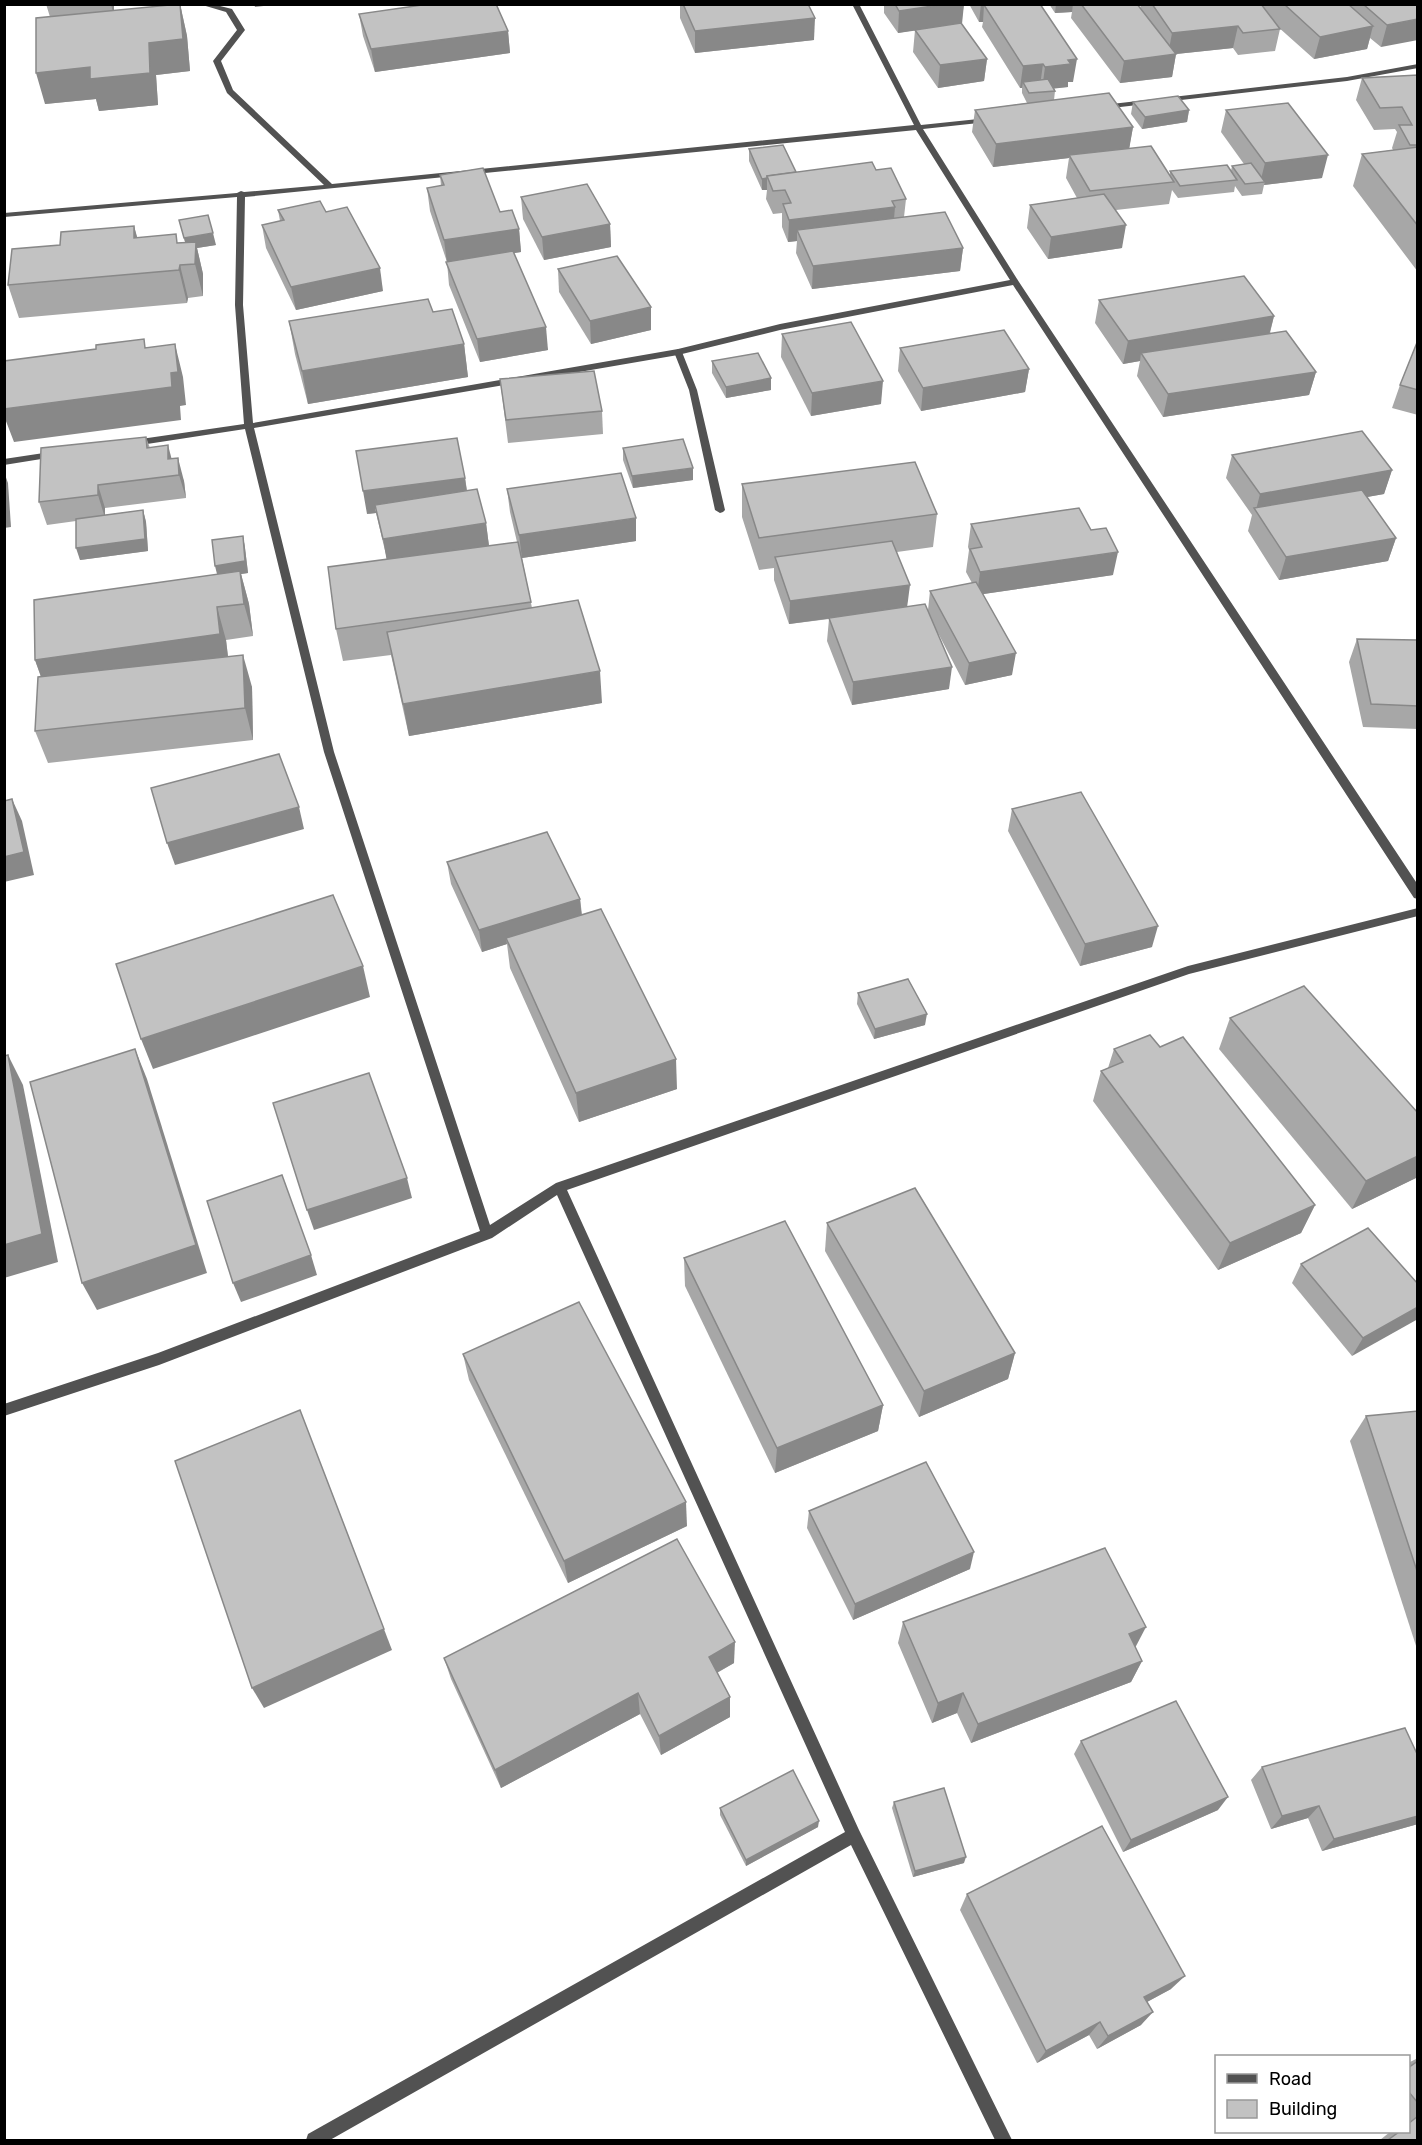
<svg xmlns="http://www.w3.org/2000/svg" width="1422" height="2145" font-family="Rubik,sans-serif">
	<style>
		.lines { fill: none; stroke-linecap: round; stroke-linejoin: round }
		.lane { fill: #525252; fill-rule: evenodd }
		.street { fill: #525252; fill-rule: evenodd }
		.wall { fill: #a7a7a7 }
		.shaded-wall { fill: #888 }
		.building { fill: #c2c2c2; stroke: #888; stroke-width: 1.5 }
	</style>
	<rect width="100%" height="100%" fill="#fff"/>
	<g class="lines">
		<polygon class="lane" points="678,349 682,352 697,390 725,510 723,512 720,513 715,510 689,390 674,352"/>
		<g class="street">
			<path d="M199,4H212L232,9L245,30L221,61L233,90L332,184L914,125L852,4H859L921,125L988,118L992,120L988,122L923,129L1019,282L1418,885V899L1414,898L1013,285L780,330L678,355L254,428L334,752L490,1225L556,1183L1188,966L1418,908V916L1189,974L567,1190L859,1830L1012,2140H995L851,1845L330,2140H306L308,2134L845,1832L557,1195L492,1238L159,1365L4,1416V1404L158,1353L480,1231L324,752L245,429L134,446L129,443L134,440L244,424L235,305L237,197L4,217V213L237,193L241,191L244,192L324,185L227,93L213,61L237,30L226,12ZM916,130L1010,280L780,324L678,349L253,423L243,305L245,197Z"/>
			<polygon points="1418,64 1418,68 1347,81 1103,109 1099,107 1103,105 1347,77"/>
			<polygon points="57,451 60,452 60,456 4,465 4,459"/>
		</g>
	</g>
	<g class="wall">
		<polygon points="46,4 114,4 114,11 180,4 187,36 190,71 156,75 158,105 99,111 96,99 45,104 50,17"/>
		<polygon points="680,4 808,4 814,40 695,53 680,18"/>
		<polygon points="884,4 964,4 961,24 987,59 984,81 938,88 913,52 915,30 898,33 884,13"/>
		<polygon points="969,4 1040,4 1073,82 1068,82 1068,87 1054,88 1055,91 1054,100 1133,127 1129,148 1170,175 1170,171 1231,171 1232,166 1244,164 1221,132 1226,110 1322,178 1264,185 1262,194 1242,196 1235,186 1234,192 1178,198 1172,190 1169,204 1116,210 1122,248 1048,259 1027,228 1030,205 1077,198 1066,178 1069,158 993,167 972,132 975,110 1027,103 1022,93 1022,88 1020,88 982,27 983,22 979,22"/>
		<polygon points="1049,4 1138,4 1140,9 1141,4 1418,4 1381,47 1370,38 1367,49 1314,59 1277,26 1280,29 1275,51 1238,55 1233,48 1176,54 1172,77 1120,83 1071,18 1072,12 1055,13"/>
		<polygon points="359,14 508,31 510,53 375,72 363,36"/>
		<polygon points="1418,75 1418,272 1353,186 1362,154 1393,150 1392,148 1397,132 1395,129 1374,130 1356,100 1362,78"/>
		<polygon points="1133,102 1189,110 1187,122 1142,129 1131,114"/>
		<polygon points="749,149 796,172 876,170 906,199 904,217 963,248 960,271 812,289 796,253 797,241 788,242 782,227 782,213 773,214 766,199 767,190 762,190 749,161"/>
		<polygon points="440,175 500,212 519,229 521,252 514,253 548,350 480,362 449,285 447,262 430,211 427,188 441,186"/>
		<polygon points="521,197 610,224 611,247 544,260 523,219"/>
		<polygon points="278,210 383,291 296,310 266,248 262,225 280,221"/>
		<polygon points="179,220 216,245 197,248 203,274 203,296 188,298 187,303 19,318 8,285 60,245 134,226 137,238 178,243 185,242"/>
		<polygon points="558,269 651,330 591,344 559,292"/>
		<polygon points="1099,300 1274,316 1270,333 1316,372 1309,395 1163,417 1137,376 1140,361 1123,364 1095,323"/>
		<polygon points="433,312 464,344 468,377 308,404 295,354 289,321"/>
		<polygon points="782,334 881,404 811,416 781,357"/>
		<polygon points="1418,340 1418,415 1392,408 1400,385"/>
		<polygon points="900,348 1029,369 1025,392 921,411 898,371"/>
		<polygon points="712,361 771,390 726,398 712,373"/>
		<polygon points="500,379 602,411 603,434 508,443"/>
		<polygon points="146,437 150,448 171,459 184,481 186,498 105,508 105,515 143,510 146,522 148,551 80,560 76,521 47,525 39,502"/>
		<polygon points="623,448 693,480 633,488 623,460"/>
		<polygon points="1232,455 1392,470 1384,494 1367,497 1396,538 1388,561 1279,580 1248,531 1252,515 1226,478"/>
		<polygon points="465,478 467,490 486,523 489,546 517,542 510,512 507,489 636,541 522,558 532,608 602,703 409,736 391,655 343,661 336,629 387,559 376,513 367,514"/>
		<polygon points="742,484 937,514 933,547 897,552 907,607 928,610 930,591 972,583 966,572 969,550 968,547 971,524 1113,575 983,594 1012,675 965,685 938,633 949,689 852,705 827,641 829,619 789,624 774,580 774,568 759,570 742,517"/>
		<polygon points="243,536 245,548 248,573 241,574 249,604 253,636 226,640 228,656 252,687 253,740 48,763 35,731 41,677 35,660 217,575"/>
		<polygon points="1357,639 1418,642 1418,729 1363,727 1349,662"/>
		<polygon points="1012,809 1152,947 1080,966 1008,831"/>
		<polygon points="447,862 580,899 582,914 677,1089 579,1122 510,968 507,944 482,952 451,884"/>
		<polygon points="858,993 925,1025 874,1039 857,1004"/>
		<polygon points="1230,1018 1418,1113 1418,1177 1352,1209 1219,1049"/>
		<polygon points="1114,1049 1315,1205 1301,1233 1218,1270 1093,1101 1101,1071 1108,1068"/>
		<polygon points="827,1223 1015,1353 1008,1379 919,1417 825,1251"/>
		<polygon points="684,1258 883,1405 878,1431 775,1473 685,1286"/>
		<polygon points="1301,1264 1418,1284 1352,1356 1292,1283"/>
		<polygon points="463,1354 687,1526 568,1583 469,1380"/>
		<polygon points="1418,1411 1418,1652 1350,1441 1366,1416"/>
		<polygon points="809,1511 970,1569 853,1620 807,1528"/>
		<polygon points="903,1622 1135,1648 1142,1661 1131,1682 971,1743 957,1713 932,1723 898,1643"/>
		<polygon points="444,1658 734,1663 717,1673 730,1697 730,1717 661,1755 640,1714 501,1788 451,1679"/>
		<polygon points="1081,1741 1218,1810 1123,1852 1074,1754"/>
		<polygon points="1418,1756 1418,1824 1322,1851 1308,1818 1271,1829 1251,1780 1262,1767"/>
		<polygon points="894,1802 964,1863 913,1877 892,1808"/>
		<polygon points="720,1808 818,1827 746,1866 720,1815"/>
		<polygon points="967,1894 1171,1989 1147,2002 1141,2025 1097,2049 1089,2035 1037,2063 960,1910"/>
		<polygon points="1418,2058 1418,2140 1380,2140 1390,2132 1408,2132 1408,2063"/>
	</g>
	<g class="shaded-wall">
		<polygon points="111,4 114,4 114,17"/>
		<polygon points="180,4 187,36 190,71 156,75 158,105 99,111 96,99 45,104 36,73 149,43"/>
		<polygon points="254,4 281,4 255,7"/>
		<polygon points="946,4 964,4 962,24 898,33 899,11"/>
		<polygon points="981,4 1033,4 984,5 983,22 979,22"/>
		<polygon points="1056,4 1073,4 1072,12 1055,13"/>
		<polygon points="815,18 814,40 695,53 695,31"/>
		<polygon points="1418,19 1418,40 1381,47 1387,25"/>
		<polygon points="1238,26 1233,48 1176,54 1172,77 1120,83 1124,61 1168,55 1172,33"/>
		<polygon points="1373,26 1367,49 1314,59 1320,37"/>
		<polygon points="508,31 510,53 375,72 371,49"/>
		<polygon points="987,59 984,81 938,88 940,65"/>
		<polygon points="1077,59 1073,82 1068,82 1068,87 1042,90 1045,67 1068,60"/>
		<polygon points="1043,64 1040,86 1023,82 1022,88 1020,88 1023,66"/>
		<polygon points="1189,110 1187,122 1142,129 1145,117"/>
		<polygon points="1133,127 1129,150 1069,155 1069,158 993,167 996,144"/>
		<polygon points="1328,155 1322,178 1264,185 1265,182 1260,183 1265,163"/>
		<polygon points="767,178 767,190 762,190 762,179"/>
		<polygon points="895,207 893,230 797,230 797,241 788,242 789,220"/>
		<polygon points="610,224 611,247 544,260 542,237"/>
		<polygon points="1126,225 1122,248 1048,259 1051,237"/>
		<polygon points="134,226 143,258 134,238"/>
		<polygon points="519,229 521,252 447,263 444,240"/>
		<polygon points="213,233 216,245 197,248 203,274 203,296 195,264 187,249 184,238"/>
		<polygon points="963,248 960,271 812,289 813,266"/>
		<polygon points="180,265 188,298 187,303 179,270"/>
		<polygon points="380,268 383,291 296,310 291,287"/>
		<polygon points="651,307 651,330 591,344 590,321"/>
		<polygon points="1274,316 1268,339 1141,353 1140,361 1123,364 1128,341"/>
		<polygon points="546,327 548,350 480,362 477,339"/>
		<polygon points="175,344 183,377 186,405 180,406 181,420 14,442 4,416 4,409 171,373"/>
		<polygon points="464,344 468,377 308,404 302,371"/>
		<polygon points="1029,369 1025,392 921,411 923,388"/>
		<polygon points="1316,372 1309,395 1163,417 1168,394"/>
		<polygon points="771,378 771,390 726,398 726,387"/>
		<polygon points="883,381 881,404 811,416 812,393"/>
		<polygon points="168,445 174,468 168,459"/>
		<polygon points="178,458 184,481 186,498 179,475"/>
		<polygon points="693,468 693,480 633,488 632,476"/>
		<polygon points="1392,470 1384,494 1260,516 1256,510 1260,494"/>
		<polygon points="4,472 8,483 11,527 4,528"/>
		<polygon points="465,478 468,501 375,505 376,513 367,514 363,491"/>
		<polygon points="98,485 105,508 105,518 98,495"/>
		<polygon points="143,510 146,522 148,551 80,560 76,548"/>
		<polygon points="636,518 636,541 522,558 519,535"/>
		<polygon points="486,523 489,546 387,562 383,539"/>
		<polygon points="243,536 245,548 248,573 241,574 249,604 253,636 244,604 218,578 215,566"/>
		<polygon points="1396,538 1388,561 1279,580 1286,557"/>
		<polygon points="1118,552 1113,575 977,595 980,572"/>
		<polygon points="910,585 907,608 789,624 790,601"/>
		<polygon points="217,607 226,640 229,666 47,693 35,660"/>
		<polygon points="1016,653 1012,675 965,685 969,663"/>
		<polygon points="243,655 252,687 253,740 245,708"/>
		<polygon points="952,667 949,689 852,705 853,682"/>
		<polygon points="600,671 602,703 409,736 403,704"/>
		<polygon points="12,799 22,821 34,875 4,882 4,857"/>
		<polygon points="299,807 304,829 175,865 167,843"/>
		<polygon points="580,899 582,921 506,938 507,944 482,952 479,930"/>
		<polygon points="1158,926 1152,947 1080,966 1085,944"/>
		<polygon points="363,966 370,997 153,1069 141,1039"/>
		<polygon points="927,1014 925,1025 874,1039 875,1029"/>
		<polygon points="135,1049 147,1079 207,1273 97,1310 82,1283"/>
		<polygon points="8,1055 23,1085 58,1262 4,1278"/>
		<polygon points="676,1059 677,1089 579,1122 576,1093"/>
		<polygon points="1418,1156 1418,1177 1352,1209 1366,1181"/>
		<polygon points="407,1178 412,1198 314,1230 307,1210"/>
		<polygon points="1315,1205 1301,1233 1218,1270 1230,1243"/>
		<polygon points="311,1255 317,1275 241,1302 233,1283"/>
		<polygon points="1418,1307 1418,1319 1352,1356 1363,1338"/>
		<polygon points="1015,1353 1008,1379 919,1417 924,1391"/>
		<polygon points="883,1405 878,1431 775,1473 777,1448"/>
		<polygon points="300,1410 392,1650 264,1708 252,1688"/>
		<polygon points="686,1502 687,1526 568,1583 564,1561"/>
		<polygon points="974,1552 970,1569 853,1620 855,1604"/>
		<polygon points="1146,1627 1135,1648 1129,1634"/>
		<polygon points="735,1642 734,1663 709,1677 709,1657"/>
		<polygon points="1142,1661 1131,1682 971,1743 978,1724"/>
		<polygon points="638,1693 640,1714 501,1788 495,1770"/>
		<polygon points="963,1693 957,1713 932,1723 938,1703"/>
		<polygon points="730,1697 730,1717 661,1755 659,1736"/>
		<polygon points="1228,1797 1218,1810 1123,1852 1131,1840"/>
		<polygon points="1319,1806 1308,1818 1271,1829 1282,1816"/>
		<polygon points="1418,1816 1418,1824 1322,1851 1334,1839"/>
		<polygon points="819,1821 818,1827 746,1866 746,1860"/>
		<polygon points="966,1857 964,1863 913,1877 915,1871"/>
		<polygon points="1185,1976 1171,1989 1132,2010 1144,1997"/>
		<polygon points="1153,2012 1141,2025 1097,2049 1108,2036"/>
		<polygon points="1100,2022 1089,2035 1037,2063 1046,2051"/>
	</g>
	<g class="building">
		<polygon points="180,4 183,39 149,43 150,73 90,79 90,67 36,73 36,18"/>
		<polygon points="429,4 496,4 508,31 371,49 359,14"/>
		<polygon points="683,4 808,4 815,18 695,31"/>
		<polygon points="895,4 946,4 899,11"/>
		<polygon points="1040,4 1077,59 1068,60 1071,64 1045,67 1043,64 1023,66 984,5"/>
		<polygon points="1081,4 1137,4 1176,54 1124,61"/>
		<polygon points="1152,4 1261,4 1280,29 1243,33 1238,26 1172,33"/>
		<polygon points="1284,4 1348,4 1373,26 1320,37"/>
		<polygon points="1363,4 1418,4 1418,19 1387,25"/>
		<polygon points="961,23 987,59 940,65 915,30"/>
		<polygon points="1418,75 1418,145 1410,145 1399,125 1412,125 1402,107 1380,108 1362,78"/>
		<polygon points="1048,79 1055,91 1029,93 1023,82"/>
		<polygon points="1109,93 1133,127 996,144 975,110"/>
		<polygon points="1178,96 1189,110 1145,117 1133,102"/>
		<polygon points="1288,103 1328,155 1265,163 1226,110"/>
		<polygon points="783,145 796,172 767,176 767,178 762,179 749,149"/>
		<polygon points="1151,146 1174,182 1090,191 1069,155"/>
		<polygon points="1418,147 1418,226 1362,154"/>
		<polygon points="872,162 876,170 891,168 906,199 892,201 895,207 789,220 783,204 791,203 785,190 773,191 767,176"/>
		<polygon points="1251,163 1265,182 1245,184 1232,166"/>
		<polygon points="1227,165 1237,180 1180,186 1170,171"/>
		<polygon points="483,168 500,212 512,210 519,229 444,240 427,188 444,185 440,175"/>
		<polygon points="587,184 610,224 542,237 521,197"/>
		<polygon points="1104,194 1126,225 1051,237 1030,205"/>
		<polygon points="320,201 326,212 347,207 380,268 291,287 262,225 284,220 278,210"/>
		<polygon points="945,212 963,248 813,266 797,230"/>
		<polygon points="208,215 213,233 184,238 179,220"/>
		<polygon points="134,226 134,238 176,234 177,243 196,242 195,264 180,265 179,270 8,285 12,249 60,245 61,232"/>
		<polygon points="513,251 546,327 477,339 446,262"/>
		<polygon points="617,256 651,307 590,321 558,269"/>
		<polygon points="1244,276 1274,316 1128,341 1099,300"/>
		<polygon points="428,299 433,312 452,309 464,344 302,371 289,321"/>
		<polygon points="851,322 883,381 812,393 782,334"/>
		<polygon points="1004,330 1029,369 923,388 900,348"/>
		<polygon points="1286,331 1316,372 1168,394 1141,353"/>
		<polygon points="144,339 145,348 175,344 178,372 171,373 172,387 4,409 4,361 96,349 96,345"/>
		<polygon points="1418,340 1418,390 1400,385"/>
		<polygon points="758,353 771,378 726,387 712,361"/>
		<polygon points="594,371 602,411 506,420 500,379"/>
		<polygon points="1362,431 1392,470 1260,494 1232,455"/>
		<polygon points="146,437 147,448 168,445 168,459 178,458 179,475 98,485 98,495 39,502 41,448"/>
		<polygon points="457,438 465,478 363,491 356,451"/>
		<polygon points="683,439 693,468 632,476 623,448"/>
		<polygon points="915,462 937,514 759,538 742,484"/>
		<polygon points="621,473 636,518 519,535 507,489"/>
		<polygon points="477,489 486,523 383,539 375,505"/>
		<polygon points="1362,490 1396,538 1286,557 1254,508"/>
		<polygon points="1079,508 1091,530 1106,528 1118,552 980,572 970,549 982,547 971,524"/>
		<polygon points="143,510 145,539 76,548 76,519"/>
		<polygon points="243,536 245,561 215,566 212,540"/>
		<polygon points="892,541 910,585 790,601 775,557"/>
		<polygon points="518,542 531,602 336,629 328,567"/>
		<polygon points="240,571 244,604 217,607 220,634 35,660 34,600"/>
		<polygon points="976,582 1016,653 969,663 930,591"/>
		<polygon points="578,600 600,671 403,704 387,632"/>
		<polygon points="925,604 952,667 853,682 829,618"/>
		<polygon points="1357,639 1417,640 1418,706 1371,704"/>
		<polygon points="243,655 245,708 35,731 38,677"/>
		<polygon points="279,754 299,807 167,843 151,788"/>
		<polygon points="1081,792 1158,926 1085,944 1012,809"/>
		<polygon points="12,799 24,852 4,857 4,801"/>
		<polygon points="547,832 580,899 479,930 447,862"/>
		<polygon points="333,895 363,966 141,1039 116,964"/>
		<polygon points="601,909 676,1059 576,1093 506,938"/>
		<polygon points="908,979 927,1014 875,1029 858,993"/>
		<polygon points="1304,986 1418,1113 1418,1156 1366,1181 1230,1018"/>
		<polygon points="1150,1035 1160,1047 1183,1037 1315,1205 1230,1243 1101,1071 1123,1062 1114,1049"/>
		<polygon points="135,1049 196,1245 82,1283 30,1082"/>
		<polygon points="8,1055 42,1234 4,1245 4,1056"/>
		<polygon points="369,1073 407,1178 307,1210 273,1103"/>
		<polygon points="282,1175 311,1255 233,1283 207,1201"/>
		<polygon points="915,1188 1015,1353 924,1391 827,1223"/>
		<polygon points="785,1221 883,1405 777,1448 684,1258"/>
		<polygon points="1368,1228 1418,1284 1418,1307 1363,1338 1301,1264"/>
		<polygon points="579,1302 686,1502 564,1561 463,1354"/>
		<polygon points="300,1410 384,1629 252,1688 175,1461"/>
		<polygon points="1418,1411 1418,1574 1366,1416"/>
		<polygon points="926,1462 974,1552 855,1604 809,1511"/>
		<polygon points="677,1539 735,1642 709,1657 730,1697 659,1736 638,1693 495,1770 444,1658"/>
		<polygon points="1105,1548 1146,1627 1129,1634 1142,1661 978,1724 963,1693 938,1703 903,1622"/>
		<polygon points="1176,1701 1228,1797 1131,1840 1081,1741"/>
		<polygon points="1405,1728 1418,1756 1418,1816 1334,1839 1319,1806 1282,1816 1262,1767"/>
		<polygon points="793,1770 819,1821 746,1860 720,1808"/>
		<polygon points="944,1788 966,1857 915,1871 894,1802"/>
		<polygon points="1102,1826 1185,1976 1144,1997 1153,2012 1108,2036 1100,2022 1046,2051 967,1894"/>
		<polygon points="1418,2061 1418,2103 1408,2091 1408,2068"/>
		<polygon points="1418,2116 1418,2140 1388,2140 1399,2132 1408,2132 1408,2124"/>
	</g>
	<rect width="1422" height="2145" fill="none" stroke="#000000" stroke-width="12"/>
	<rect x="1215" y="2055" width="195" height="78" fill="#ffffff" stroke="#999999" stroke-width="1.5"/>
	<rect x="1227" y="2074" width="30" height="9" fill="#525252" stroke="#999999" stroke-width="1.5"/>
	<text x="1269" y="2085" font-size="18" fill="#000000">Road</text>
	<rect x="1227" y="2100" width="30" height="18" fill="#c2c2c2" stroke="#999999" stroke-width="1.5"/>
	<text x="1269" y="2115" font-size="18" fill="#000000">Building</text>
</svg>
